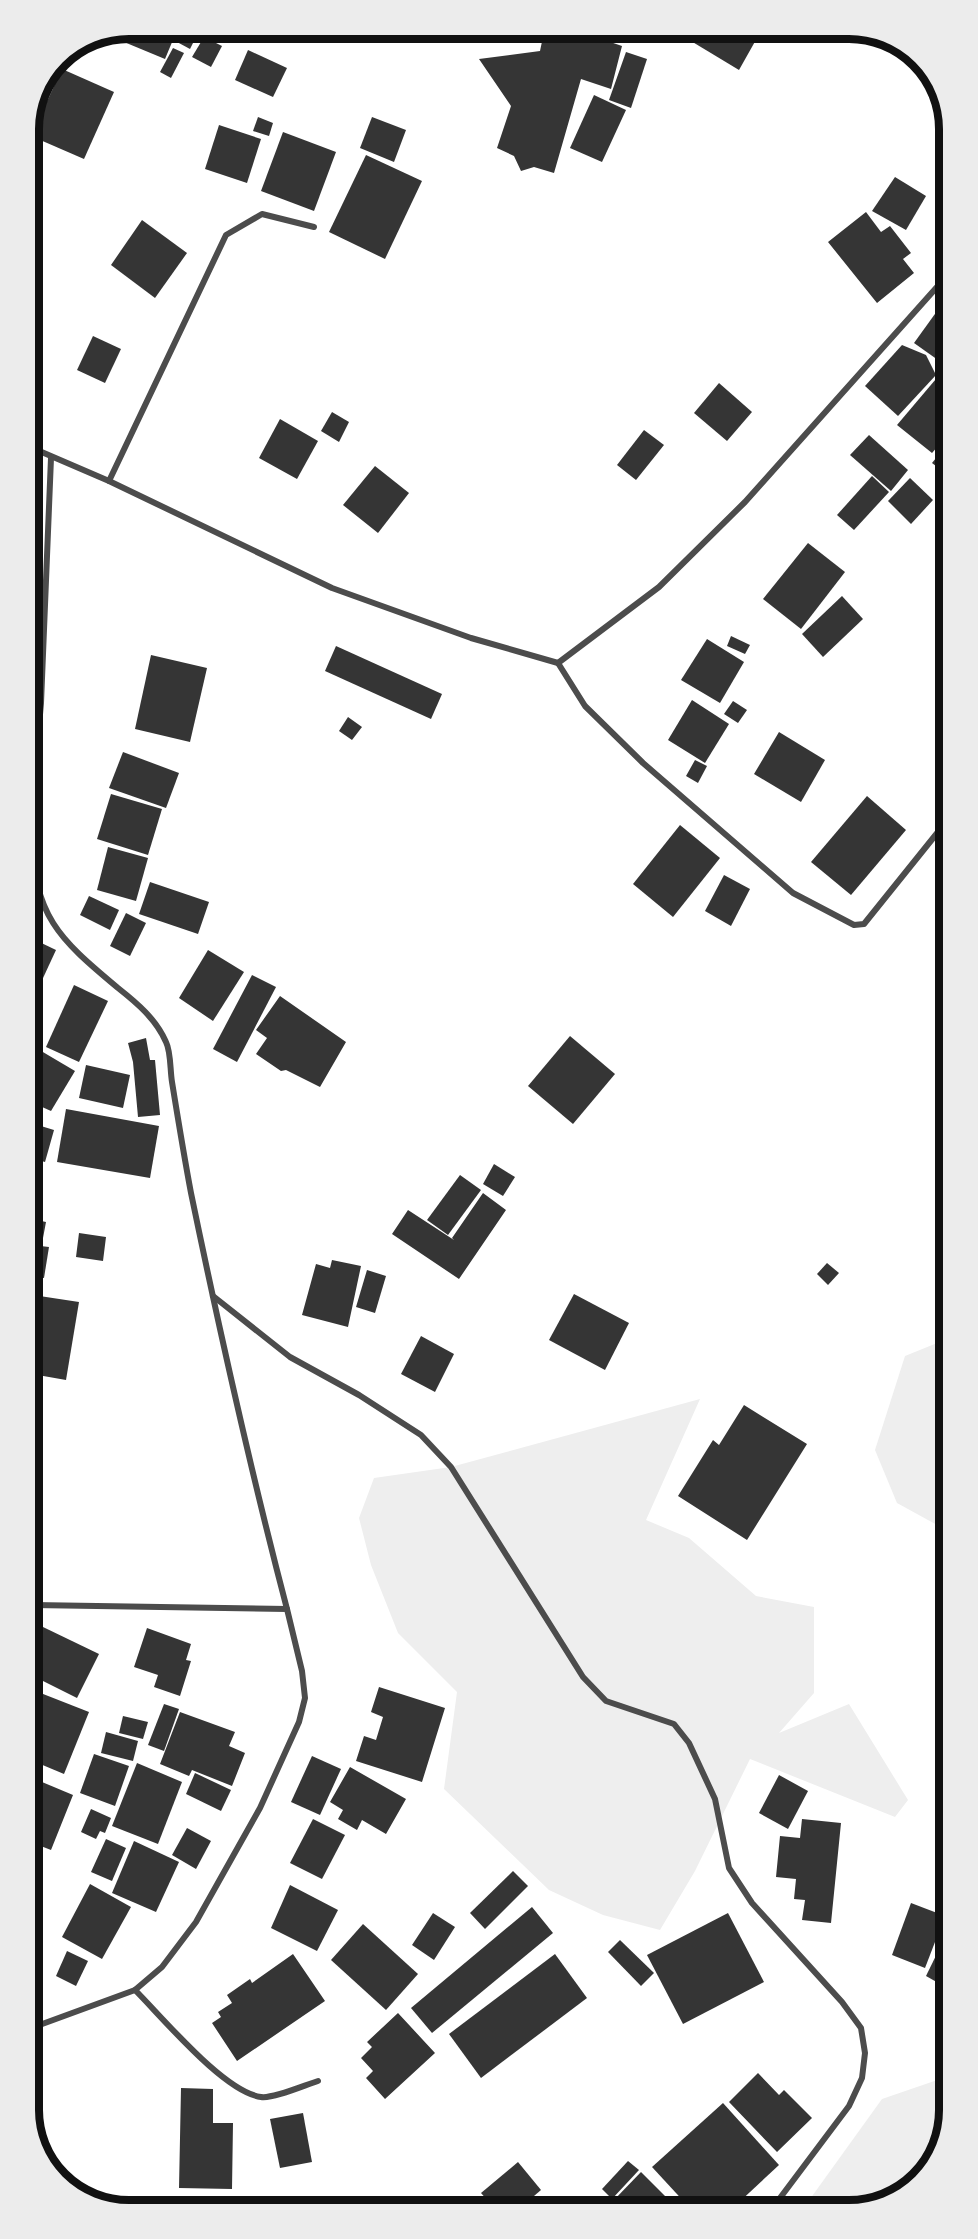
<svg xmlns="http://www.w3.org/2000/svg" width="978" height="2239" font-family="Arial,sans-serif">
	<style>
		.green { fill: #eee }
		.building { fill: #353535 }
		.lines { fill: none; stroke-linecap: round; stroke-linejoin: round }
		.minor { stroke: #4c4c4c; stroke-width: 6 }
		.rim { fill: none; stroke: #111; stroke-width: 8 }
	</style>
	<rect width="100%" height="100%" fill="#fff"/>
	<g class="green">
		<polygon points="947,1339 948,1531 897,1503 875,1450 905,1356"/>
		<polygon points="700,1399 646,1520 689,1538 756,1596 814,1607 814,1693 779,1733 849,1704 908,1800 895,1817 750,1759 695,1871 660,1930 603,1915 549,1890 444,1789 457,1692 398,1633 371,1565 359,1518 374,1478 451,1467"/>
		<polygon points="949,2076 949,2110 932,2166 882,2205 805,2206 882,2099"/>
	</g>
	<g class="building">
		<polygon points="677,30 743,30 757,38 739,70 676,32"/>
		<polygon points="578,31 622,46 611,89 581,79 554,173 534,167 521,171 514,156 497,148 511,106 479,59 540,51 544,32"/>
		<polygon points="175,35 165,59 124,42 126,36"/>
		<polygon points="181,35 196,37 190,49 177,42"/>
		<polygon points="204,37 222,46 211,67 192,57"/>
		<polygon points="173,48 184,53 171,78 160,72"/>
		<polygon points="248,50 287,68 273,97 235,80"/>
		<polygon points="626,52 647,59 631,108 609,100"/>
		<polygon points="62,69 114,92 84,159 31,136"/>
		<polygon points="594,95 626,110 602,162 570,148"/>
		<polygon points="258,117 273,123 269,136 253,131"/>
		<polygon points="372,117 406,130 394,162 360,148"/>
		<polygon points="219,125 261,139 247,183 205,169"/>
		<polygon points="283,132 336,152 314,211 261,191"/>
		<polygon points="366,155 422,181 385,259 329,232"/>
		<polygon points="895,177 926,196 906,230 872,211"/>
		<polygon points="866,212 881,232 890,226 911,253 903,259 914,273 877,303 828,242"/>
		<polygon points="142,220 187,253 155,298 111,265"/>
		<polygon points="945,300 945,365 914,343"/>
		<polygon points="93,336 121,349 105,383 77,370"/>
		<polygon points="902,345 926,355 936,375 898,416 865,386"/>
		<polygon points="941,373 945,376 945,438 932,453 897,425"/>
		<polygon points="719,383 752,412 727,441 694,413"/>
		<polygon points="332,412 349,422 339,442 321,431"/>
		<polygon points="280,419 318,441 297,479 259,458"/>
		<polygon points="644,430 664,445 636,480 617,465"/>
		<polygon points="869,435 908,470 891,491 850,455"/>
		<polygon points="945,447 945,473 932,463"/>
		<polygon points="375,466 409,493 378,533 343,505"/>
		<polygon points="872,476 889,492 854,530 837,515"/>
		<polygon points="910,478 933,500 911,524 888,501"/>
		<polygon points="808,543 845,572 801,629 763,599"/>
		<polygon points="842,596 863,619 823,657 802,634"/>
		<polygon points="731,636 750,645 745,654 727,646"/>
		<polygon points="707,639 744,662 720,703 681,680"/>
		<polygon points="336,646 442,694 431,719 325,671"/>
		<polygon points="151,655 207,668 190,742 135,729"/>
		<polygon points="692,700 729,724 705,763 668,740"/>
		<polygon points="733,701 747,710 738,723 724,714"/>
		<polygon points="348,717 362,727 352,740 339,731"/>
		<polygon points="779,732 825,760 801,802 754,774"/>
		<polygon points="123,752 179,773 166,808 109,788"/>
		<polygon points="695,760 707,766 698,783 686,776"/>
		<polygon points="111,794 162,809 148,855 97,839"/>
		<polygon points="867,796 906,830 851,895 811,862"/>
		<polygon points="680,825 720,858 673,917 633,884"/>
		<polygon points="108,847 148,858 136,901 97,890"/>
		<polygon points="724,875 750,889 731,926 705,911"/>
		<polygon points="150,882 209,902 198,934 139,914"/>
		<polygon points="89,896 119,910 110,930 80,915"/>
		<polygon points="126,913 146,923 130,956 110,946"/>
		<polygon points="31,938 56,950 31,1004"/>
		<polygon points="208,950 244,972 213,1021 179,998"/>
		<polygon points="252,975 276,987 237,1062 213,1049"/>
		<polygon points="74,985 108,1001 79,1062 46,1047"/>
		<polygon points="280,996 346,1042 320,1087 286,1070 281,1071 256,1054 267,1038 256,1030"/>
		<polygon points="570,1036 615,1074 573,1124 528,1086"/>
		<polygon points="146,1038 150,1060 155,1060 160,1115 138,1117 133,1062 128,1043"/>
		<polygon points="31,1045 75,1071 51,1111 31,1102"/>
		<polygon points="86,1065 130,1075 123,1108 79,1098"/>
		<polygon points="66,1109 159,1126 150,1178 57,1162"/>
		<polygon points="31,1123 54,1130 45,1162 31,1158"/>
		<polygon points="494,1164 515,1177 503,1196 483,1184"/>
		<polygon points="460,1175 481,1190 448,1235 427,1220"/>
		<polygon points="483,1193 506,1210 459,1279 392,1234 408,1210 454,1240 452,1238"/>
		<polygon points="32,1219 46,1222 43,1238 32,1236"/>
		<polygon points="79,1233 106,1237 103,1261 76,1257"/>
		<polygon points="32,1245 49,1247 44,1278 32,1276"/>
		<polygon points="332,1260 361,1266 348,1327 302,1315 316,1264 330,1268"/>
		<polygon points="827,1263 839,1273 828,1285 817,1274"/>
		<polygon points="367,1270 386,1276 375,1313 356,1307"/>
		<polygon points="574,1294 629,1323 605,1370 549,1340"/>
		<polygon points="33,1295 79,1302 66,1380 32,1374"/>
		<polygon points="421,1336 454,1354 435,1392 401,1374"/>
		<polygon points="744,1405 807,1444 747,1540 678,1496 713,1440 719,1445"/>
		<polygon points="43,1627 99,1654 77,1698 33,1676 33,1648"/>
		<polygon points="147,1628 191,1644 186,1660 191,1661 180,1696 154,1687 158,1675 134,1667"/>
		<polygon points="379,1687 445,1708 422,1782 356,1761 364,1736 376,1740 383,1717 371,1712"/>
		<polygon points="38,1692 89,1712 64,1774 33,1761 33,1705"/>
		<polygon points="164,1704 179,1709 164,1751 148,1745"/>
		<polygon points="180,1712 235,1732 229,1746 245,1753 232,1786 192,1770 189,1776 160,1764"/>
		<polygon points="123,1716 148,1722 143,1739 119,1733"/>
		<polygon points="106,1732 138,1741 133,1761 101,1753"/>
		<polygon points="94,1754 129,1766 115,1806 80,1793"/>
		<polygon points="312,1756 341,1769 320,1815 291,1802"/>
		<polygon points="137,1763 182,1782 158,1844 112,1826"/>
		<polygon points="350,1767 406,1799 386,1834 362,1820 357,1830 338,1819 343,1810 330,1802"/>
		<polygon points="195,1773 231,1790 221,1811 186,1794"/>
		<polygon points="779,1775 808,1791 788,1829 759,1813"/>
		<polygon points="42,1782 73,1795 51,1850 33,1843 33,1804"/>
		<polygon points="91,1809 111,1818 105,1833 100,1831 96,1839 81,1832"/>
		<polygon points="313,1819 345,1835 322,1879 290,1863"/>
		<polygon points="802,1819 841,1823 831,1923 802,1920 805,1900 794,1899 796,1879 776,1877 780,1836 800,1838"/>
		<polygon points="187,1828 211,1841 196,1869 172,1855"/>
		<polygon points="106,1839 126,1848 112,1881 91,1872"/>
		<polygon points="134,1841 179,1862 156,1912 112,1893"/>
		<polygon points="513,1871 528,1886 485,1929 470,1913"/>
		<polygon points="90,1884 131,1907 102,1959 62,1937"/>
		<polygon points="290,1885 338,1910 317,1951 271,1928"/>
		<polygon points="911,1903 945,1916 925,1968 892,1955"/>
		<polygon points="532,1907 553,1933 432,2033 411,2008"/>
		<polygon points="433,1913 455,1927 434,1960 412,1945"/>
		<polygon points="728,1913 764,1982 683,2024 647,1955"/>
		<polygon points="363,1924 418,1974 386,2010 331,1960"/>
		<polygon points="949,1929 949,1989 926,1976"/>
		<polygon points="620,1940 654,1973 641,1986 608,1952"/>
		<polygon points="67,1951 88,1961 76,1986 56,1976"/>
		<polygon points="293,1954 325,2001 237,2061 212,2023 221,2017 218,2012 232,2003 227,1995 250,1979 252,1983"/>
		<polygon points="555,1954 587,1998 481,2078 449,2034"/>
		<polygon points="398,2013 435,2053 385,2099 366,2078 373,2071 361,2058 372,2047 367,2042"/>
		<polygon points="758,2073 779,2095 784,2090 812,2118 777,2152 729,2102"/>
		<polygon points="181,2088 213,2089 213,2123 233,2123 232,2189 179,2188"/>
		<polygon points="723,2103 779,2165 735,2206 688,2206 652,2167"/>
		<polygon points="303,2113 312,2162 280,2168 270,2119"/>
		<polygon points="628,2161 639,2170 612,2199 602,2189"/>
		<polygon points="518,2162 541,2190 520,2208 494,2208 481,2193"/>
		<polygon points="641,2172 675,2206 619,2207 613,2201"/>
	</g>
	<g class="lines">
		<g class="minor">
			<polyline points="945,278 745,502 659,587 558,663 585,706 643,763 793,893 854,925 864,924 946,822"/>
			<polyline points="30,447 109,481 332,588 471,638 558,663"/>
			<polyline points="109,481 226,235 262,214 314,227"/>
			<polyline points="31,817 41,703 51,458"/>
			<path d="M31,834C35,917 57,937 118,988C137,1003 156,1019 166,1042C171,1052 170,1070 172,1082C178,1119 184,1156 191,1193C220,1333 251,1472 287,1609"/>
			<polyline points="213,1296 290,1357 359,1395 421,1435 451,1467 583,1677 606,1701 674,1724 689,1743 715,1799 729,1868 752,1903 842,2002 861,2028 865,2053 862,2078 849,2106 774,2206"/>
			<polyline points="33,1605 287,1609 302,1671 305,1698 299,1722 260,1808 196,1922 162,1967 135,1990 34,2027"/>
			<polyline points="940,1613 948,1595"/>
			<path d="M135,1990C163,2018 224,2092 261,2097C273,2099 305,2085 318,2081"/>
		</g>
	</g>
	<path d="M0 0H978V2239H0ZM129 39H849A90 90 0 0 1 939 129V2110A90 90 0 0 1 849 2200H129A90 90 0 0 1 39 2110V129A90 90 0 0 1 129 39Z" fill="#ececec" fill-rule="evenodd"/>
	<path class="rim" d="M129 39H849A90 90 0 0 1 939 129V2110A90 90 0 0 1 849 2200H129A90 90 0 0 1 39 2110V129A90 90 0 0 1 129 39Z"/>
</svg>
